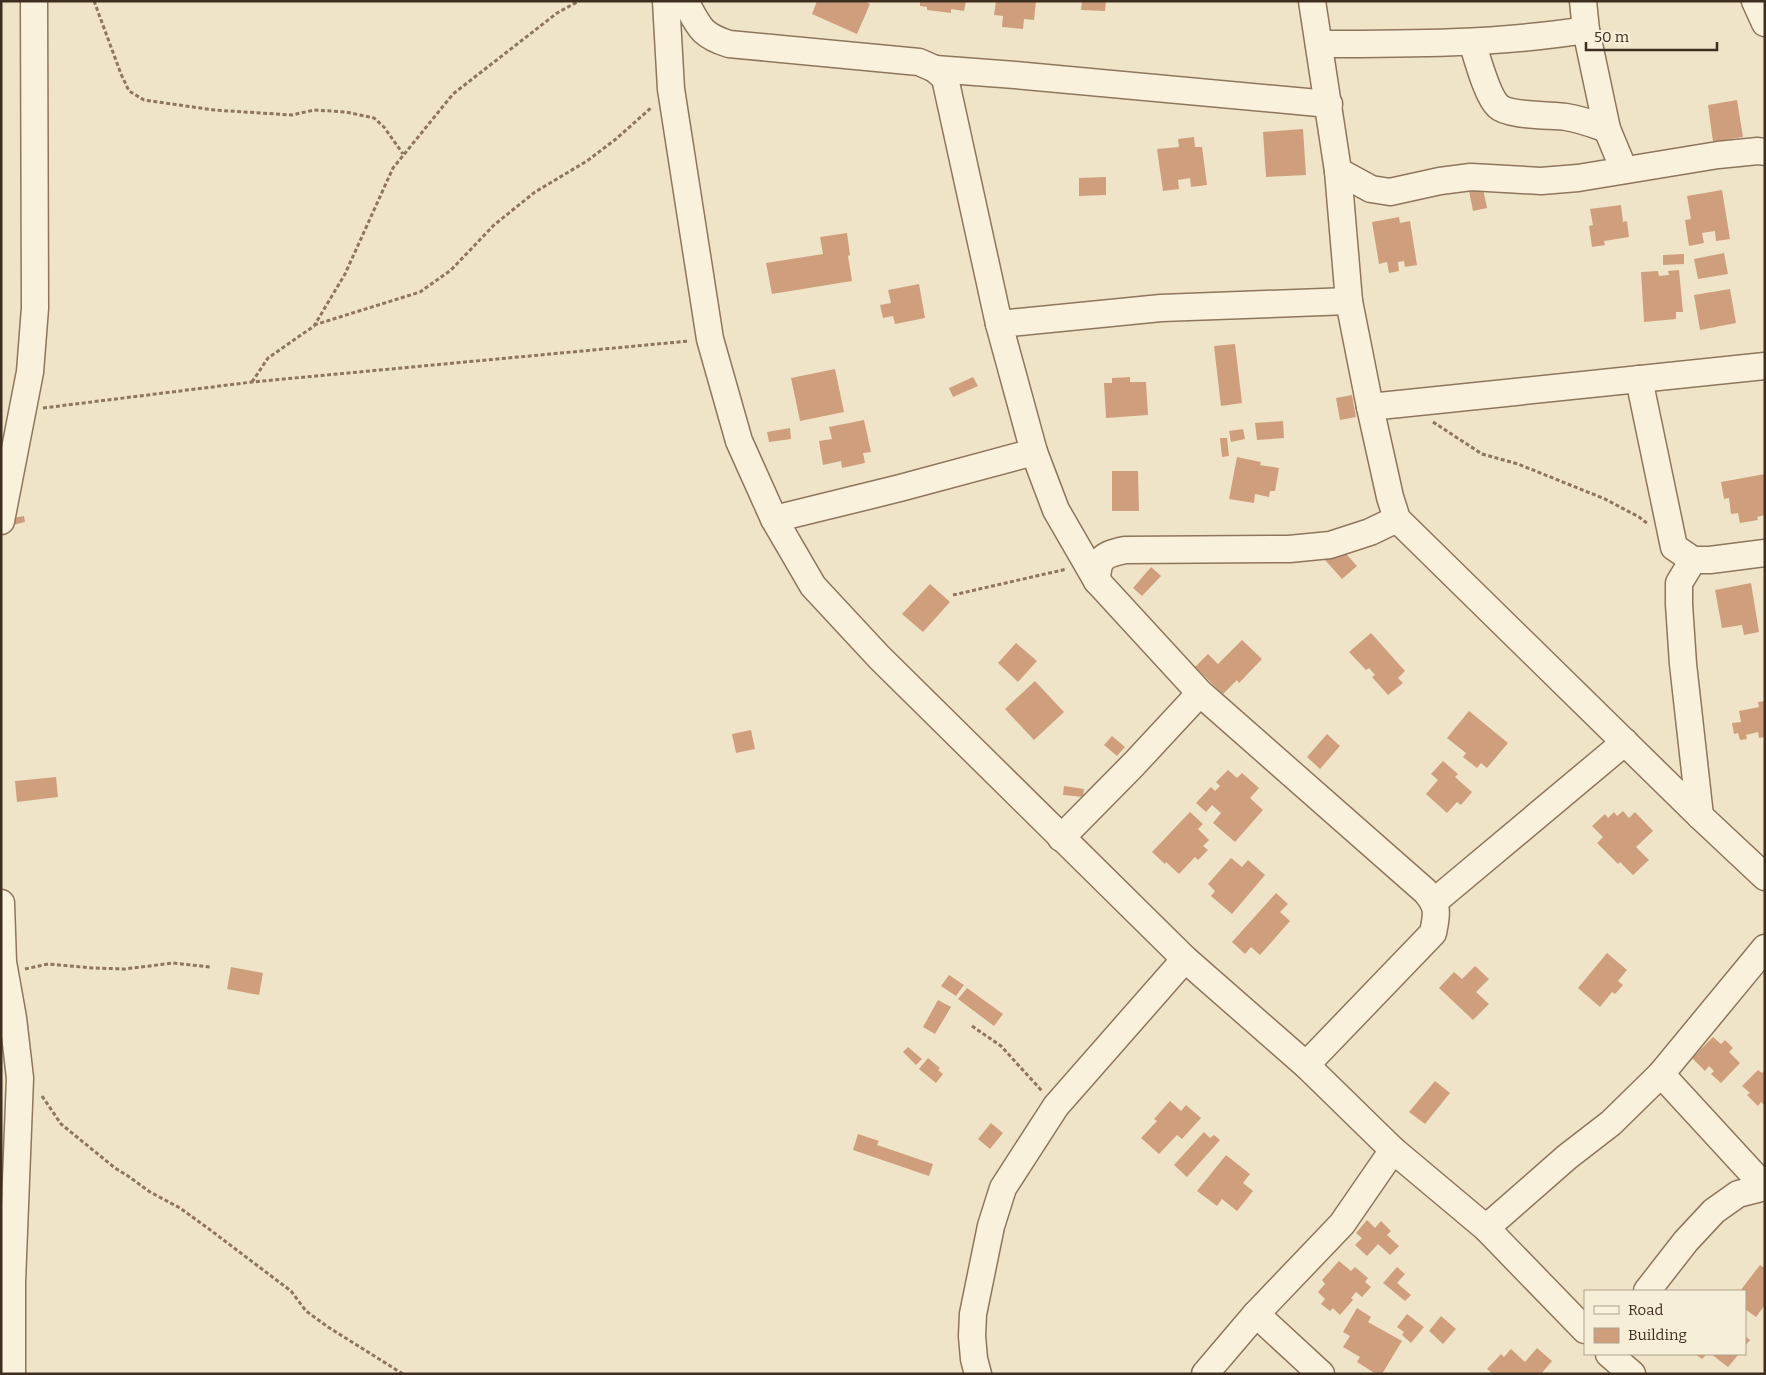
<svg xmlns="http://www.w3.org/2000/svg" width="1766" height="1375" font-family="Bitter,serif">
	<style>
		.building { fill: #cf9f7d }
		.lines { fill: none; stroke-linecap: round; stroke-linejoin: round }
		.minor-casing { stroke: #8d765c; stroke-width: 29 }
		.path { stroke: #8d765c; stroke-width: 3; stroke-dasharray: 4 2.5; stroke-linecap: butt }
		.minor { stroke: #faf1dc; stroke-width: 26 }
	</style>
	<rect width="100%" height="100%" fill="#f0e4c8"/>
	<g class="building">
		<polygon points="817,1 864,1 870,4 857,34 812,14"/>
		<polygon points="920,1 966,1 964,11 951,9 951,13 927,10 927,7 920,6"/>
		<polygon points="996,1 1036,1 1034,20 1024,19 1023,29 1002,27 1003,16 994,15"/>
		<polygon points="1082,1 1106,1 1105,11 1081,10"/>
		<polygon points="1737,100 1743,137 1713,142 1708,105"/>
		<polygon points="1303,129 1306,175 1266,177 1263,132"/>
		<polygon points="1194,137 1195,147 1202,147 1207,185 1191,187 1190,178 1178,180 1179,189 1163,191 1157,149 1179,147 1178,139"/>
		<polygon points="1106,177 1106,195 1079,196 1079,178"/>
		<polygon points="1483,189 1487,208 1473,211 1469,191"/>
		<polygon points="1722,190 1730,239 1716,241 1715,231 1702,233 1704,243 1689,246 1685,220 1691,219 1687,196"/>
		<polygon points="1621,205 1623,222 1627,221 1629,237 1604,241 1605,245 1592,247 1589,226 1593,225 1590,209"/>
		<polygon points="1399,217 1400,223 1410,221 1417,265 1405,267 1404,261 1398,262 1399,271 1389,273 1387,262 1379,264 1372,222"/>
		<polygon points="847,233 850,255 848,256 852,281 772,294 766,263 823,254 820,237"/>
		<polygon points="1724,253 1728,274 1698,279 1694,259"/>
		<polygon points="1684,254 1684,264 1663,265 1663,255"/>
		<polygon points="1679,270 1683,312 1676,312 1676,319 1644,322 1641,272 1658,271 1659,276 1669,275 1668,271"/>
		<polygon points="919,284 925,318 895,324 893,316 883,318 880,305 891,303 888,290"/>
		<polygon points="1730,289 1736,323 1700,330 1694,295"/>
		<polygon points="1235,344 1242,403 1221,406 1214,346"/>
		<polygon points="835,369 844,412 800,421 791,378"/>
		<polygon points="973,377 978,386 953,397 949,388"/>
		<polygon points="1130,377 1130,382 1146,382 1148,415 1106,418 1104,383 1112,383 1112,378"/>
		<polygon points="1352,395 1356,417 1340,420 1336,398"/>
		<polygon points="864,420 871,452 863,453 865,463 842,468 841,461 823,465 819,441 832,439 829,427"/>
		<polygon points="1283,421 1284,438 1257,440 1255,423"/>
		<polygon points="790,428 791,439 769,442 767,432"/>
		<polygon points="1243,429 1245,439 1231,442 1229,431"/>
		<polygon points="1220,438 1227,438 1229,456 1222,457"/>
		<polygon points="1237,457 1261,462 1260,465 1279,468 1275,491 1270,491 1269,497 1255,494 1254,503 1229,499"/>
		<polygon points="1112,471 1138,471 1139,511 1112,511"/>
		<polygon points="1765,474 1765,515 1757,517 1758,520 1740,523 1738,513 1731,514 1729,498 1724,499 1721,482"/>
		<polygon points="24,516 25,522 9,526 8,519"/>
		<polygon points="1340,547 1357,566 1342,579 1325,560"/>
		<polygon points="1151,567 1161,576 1142,596 1133,588"/>
		<polygon points="1751,583 1759,632 1744,635 1742,625 1722,628 1715,590"/>
		<polygon points="930,584 950,602 923,632 902,614"/>
		<polygon points="1371,633 1405,671 1398,678 1403,683 1388,695 1372,677 1375,675 1369,668 1366,670 1349,652"/>
		<polygon points="1242,640 1262,659 1239,683 1237,680 1223,694 1195,667 1208,654 1218,664"/>
		<polygon points="1016,643 1037,661 1018,682 998,663"/>
		<polygon points="1035,681 1064,712 1034,740 1005,709"/>
		<polygon points="1765,701 1765,737 1759,738 1758,732 1746,735 1747,739 1740,740 1738,733 1734,734 1732,723 1741,722 1739,711 1759,707 1758,702"/>
		<polygon points="1469,711 1508,743 1487,768 1481,763 1477,768 1463,757 1466,753 1447,738"/>
		<polygon points="751,730 755,749 736,753 732,734"/>
		<polygon points="1327,734 1340,746 1320,769 1307,757"/>
		<polygon points="1112,736 1125,747 1117,756 1104,745"/>
		<polygon points="1443,761 1458,774 1455,777 1472,792 1461,805 1457,802 1447,813 1426,794 1438,780 1431,774"/>
		<polygon points="1228,770 1237,778 1242,773 1259,788 1250,798 1263,810 1235,842 1213,823 1221,813 1212,805 1206,812 1196,803 1211,787 1215,791 1220,786 1216,782"/>
		<polygon points="56,777 58,797 17,802 15,781"/>
		<polygon points="1064,786 1084,789 1083,797 1063,795"/>
		<polygon points="1623,811 1629,818 1635,812 1653,831 1636,847 1649,860 1633,875 1620,862 1618,864 1597,843 1603,837 1592,826 1605,814 1608,818 1614,812 1617,816"/>
		<polygon points="1190,812 1203,824 1198,829 1209,840 1203,846 1208,850 1198,860 1195,857 1179,874 1166,862 1165,864 1152,852"/>
		<polygon points="1231,858 1242,867 1248,860 1265,875 1232,914 1211,896 1215,891 1208,884"/>
		<polygon points="1276,893 1288,904 1280,912 1290,921 1260,955 1251,947 1245,954 1232,942"/>
		<polygon points="1607,953 1627,970 1618,981 1623,985 1615,994 1612,992 1600,1007 1578,988"/>
		<polygon points="1475,966 1489,979 1476,992 1489,1004 1473,1020 1439,988 1454,972 1462,979"/>
		<polygon points="231,967 263,973 259,995 227,989"/>
		<polygon points="949,975 964,985 956,996 941,986"/>
		<polygon points="967,988 1003,1014 994,1026 958,999"/>
		<polygon points="938,1000 951,1007 935,1034 923,1027"/>
		<polygon points="1713,1037 1721,1044 1725,1040 1733,1048 1729,1052 1740,1063 1721,1083 1711,1074 1714,1071 1709,1066 1705,1071 1692,1058"/>
		<polygon points="908,1047 922,1059 916,1065 903,1052"/>
		<polygon points="928,1058 940,1068 938,1070 943,1074 936,1083 919,1069"/>
		<polygon points="1758,1070 1762,1073 1765,1070 1765,1106 1761,1102 1758,1106 1747,1095 1750,1093 1742,1086"/>
		<polygon points="1435,1081 1450,1093 1425,1124 1409,1112"/>
		<polygon points="1170,1101 1181,1111 1186,1105 1201,1118 1182,1139 1177,1135 1159,1154 1141,1138 1157,1121 1154,1119"/>
		<polygon points="991,1123 1003,1133 990,1149 978,1139"/>
		<polygon points="1204,1132 1210,1138 1214,1135 1220,1140 1187,1177 1174,1165"/>
		<polygon points="858,1134 879,1141 877,1145 933,1164 929,1176 853,1150"/>
		<polygon points="1226,1155 1250,1174 1243,1183 1253,1191 1237,1211 1222,1199 1217,1206 1197,1191"/>
		<polygon points="1367,1220 1375,1228 1381,1221 1391,1231 1387,1235 1399,1246 1390,1255 1378,1244 1367,1256 1355,1245 1362,1238 1356,1233"/>
		<polygon points="1339,1261 1351,1271 1355,1267 1368,1278 1365,1282 1371,1287 1362,1297 1356,1292 1351,1298 1353,1300 1340,1315 1333,1308 1330,1311 1321,1304 1325,1299 1318,1292 1325,1284 1322,1280"/>
		<polygon points="1760,1265 1765,1268 1765,1305 1756,1317 1745,1309 1745,1291 1740,1291"/>
		<polygon points="1397,1267 1405,1274 1397,1283 1411,1295 1405,1301 1383,1283"/>
		<polygon points="1357,1308 1371,1317 1368,1322 1402,1341 1382,1374 1376,1374 1357,1362 1360,1357 1343,1347 1350,1336 1343,1332"/>
		<polygon points="1407,1314 1424,1327 1411,1343 1402,1335 1404,1332 1397,1327"/>
		<polygon points="1441,1316 1456,1329 1443,1344 1429,1331"/>
		<polygon points="1745,1336 1750,1340 1745,1346"/>
		<polygon points="1537,1348 1552,1361 1541,1374 1493,1374 1487,1369 1501,1354 1504,1357 1511,1349 1525,1362"/>
		<polygon points="1695,1354 1707,1354 1702,1359"/>
		<polygon points="1711,1354 1739,1354 1728,1367"/>
	</g>
	<g class="lines">
		<g class="minor-casing">
			<g id="minor">
				<polyline points="666,1 671,89 710,339 739,441 774,519 813,586 879,657 1185,959 1306,1065 1393,1150 1486,1228 1585,1330"/>
				<path d="M685,1C699,26 700,35 729,44L919,62L935,69L945,78L999,324L1034,452L1056,510L1097,581L1200,693L1425,891C1439,907 1437,913 1433,933L1306,1065"/>
				<polyline points="1312,1 1338,171 1349,301 1370,407 1390,497 1397,519 1700,816 1765,877"/>
				<polyline points="1583,1 1586,30 1607,129 1624,170"/>
				<polyline points="1755,1 1765,23"/>
				<path d="M1472,42C1477,57 1487,96 1498,106C1508,116 1551,115 1566,117C1580,119 1593,124 1607,129"/>
				<path d="M1319,44C1408,44 1497,44 1586,30"/>
				<polyline points="935,69 1015,75 1329,104"/>
				<polyline points="1338,171 1371,189 1390,192 1440,181 1471,177 1541,181 1578,178 1718,155 1758,151 1765,152"/>
				<polyline points="999,324 1161,308 1349,301"/>
				<polyline points="1639,379 1674,547 1693,560 1710,560 1765,553"/>
				<polyline points="1370,407 1765,366"/>
				<polyline points="774,519 900,488 1034,452"/>
				<polyline points="1,521 30,372 35,308 34,1"/>
				<polyline points="1693,560 1679,583 1679,604 1683,664 1700,816"/>
				<path d="M1097,581C1098,558 1102,555 1125,550L1289,549L1330,545L1370,532L1397,519"/>
				<polyline points="1061,838 1134,764 1200,693"/>
				<polyline points="1435,901 1625,742"/>
				<polyline points="1,903 3,962 13,1018 20,1078 12,1282 12,1374"/>
				<polyline points="1486,1228 1567,1157 1611,1123 1661,1074 1765,948"/>
				<polyline points="1647,1291 1686,1241 1714,1211 1738,1194 1765,1187 1661,1074"/>
				<polyline points="1256,1314 1321,1374"/>
				<polyline points="1609,1354 1632,1374"/>
				<polyline points="978,1374 974,1359 972,1336 973,1314 991,1226 1003,1188 1056,1106 1185,959"/>
				<polyline points="1205,1374 1256,1314 1342,1224 1393,1150"/>
			</g>
		</g>
		<g class="path">
			<polyline points="94,1 121,74 129,91 144,100 214,110 292,115 314,110 346,112 374,118 384,127 403,154"/>
			<polyline points="314,325 420,292 451,270 494,225 535,192 587,161 616,139 652,107"/>
			<polyline points="252,382 268,358 314,326 345,274 393,168 453,94 557,13 579,1"/>
			<polyline points="43,408 252,382 689,341"/>
			<polyline points="1433,422 1482,454 1518,464 1605,499 1639,517 1648,524"/>
			<polyline points="953,595 1067,569"/>
			<polyline points="25,969 48,964 93,968 125,969 173,963 210,967"/>
			<polyline points="972,1026 1001,1046 1042,1091"/>
			<polyline points="42,1096 61,1124 115,1168 128,1176 150,1192 180,1208 209,1229 291,1291 306,1311 328,1327 403,1374"/>
		</g>
		<use href="#minor" class="minor"/>
	</g>
	<rect width="1766" height="1375" fill="none" stroke="#3d2e20" stroke-width="5"/>
	<rect x="1584" y="1290" width="162" height="65" fill="#f7eed8" stroke="#ada18e"/>
	<rect x="1594" y="1306" width="25" height="8" fill="#faf1dc" stroke="#ada18e"/>
	<text x="1628" y="1315" font-size="15" fill="#3d2e20">Road</text>
	<rect x="1594" y="1328" width="25" height="15" fill="#cf9f7d" stroke="#ada18e"/>
	<text x="1628" y="1340" font-size="15" fill="#3d2e20">Building</text>
	<path d="M1586 42v8h131v-8" fill="none" stroke="#3d2e20" stroke-width="2.5"/>
	<text x="1594" y="42" font-size="15" fill="#3d2e20" stroke="#f7eed8" stroke-width="4" paint-order="stroke">50 m</text>
</svg>
